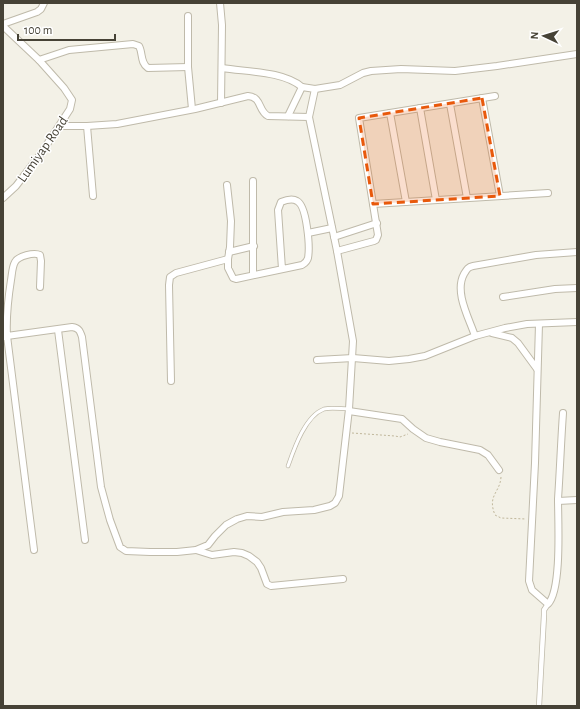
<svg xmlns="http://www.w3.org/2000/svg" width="580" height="709" font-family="'Alegreya Sans',sans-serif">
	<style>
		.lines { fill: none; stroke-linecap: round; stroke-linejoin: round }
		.service-casing { stroke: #bfbaaa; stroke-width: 4.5 }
		.pedestrian-casing { stroke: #bfbaaa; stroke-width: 6 }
		.minor-casing { stroke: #bfbaaa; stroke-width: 8 }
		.path { stroke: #c0b79b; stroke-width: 1; stroke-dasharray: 2 2; stroke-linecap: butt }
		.service { stroke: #fff; stroke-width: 3 }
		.pedestrian { stroke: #fff; stroke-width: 4.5 }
		.minor { stroke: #fff; stroke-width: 6 }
		.marked { fill: #e8590c; fill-opacity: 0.2; stroke: #e8590c; stroke-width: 3; stroke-dasharray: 8 5; stroke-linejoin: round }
		.labels { text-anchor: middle; stroke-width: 3; stroke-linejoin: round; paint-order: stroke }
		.street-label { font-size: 14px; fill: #464236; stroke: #fff }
	</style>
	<rect width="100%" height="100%" fill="#f3f1e7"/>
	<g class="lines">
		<g class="service-casing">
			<path id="service" d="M288,466C294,449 305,416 324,409C332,407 341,409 349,409"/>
		</g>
		<g class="pedestrian-casing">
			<polyline id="pedestrian" points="539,706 544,615 544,610 548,604"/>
		</g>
		<g class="minor-casing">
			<g id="minor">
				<polyline points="220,3 222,25 221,103"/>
				<polyline points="188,16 188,67 192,109"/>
				<polyline points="3,24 37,12 41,9 44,3"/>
				<polyline points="3,26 39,60 64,88 72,100 70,109 42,152 16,186 3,198"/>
				<path d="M39,60L69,50L133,44L139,46C143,53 140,63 148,68L188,67"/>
				<path d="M222,68C247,72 283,71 302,87L288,116"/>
				<polyline points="302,87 315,89 340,85 363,73 371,71 401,69 455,71 497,66 577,54"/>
				<polyline points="482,98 500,196"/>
				<polyline points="450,104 467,198"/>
				<polyline points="420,108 436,200"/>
				<polyline points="390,113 406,202"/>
				<polyline points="309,117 315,89"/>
				<polyline points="87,126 93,196"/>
				<path d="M227,185L231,221L230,247L228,259V268L233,278L236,279L302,265C305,263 307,262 308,258C310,247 307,206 297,201C292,198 286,200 281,202L278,210L282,269"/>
				<polyline points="373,204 548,193"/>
				<polyline points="308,233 332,228"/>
				<polyline points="334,237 377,223"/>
				<polyline points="337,251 374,241 376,240 378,235 359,118 495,96"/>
				<polyline points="229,252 254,246"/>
				<polyline points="253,275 253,181"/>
				<path d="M40,287L41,261L40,255C34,252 18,256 15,262C12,267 12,275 11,280C8,299 6,317 7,336L72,327C79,328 80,331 82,337L101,487L110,520L120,547L126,551L150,552H177L196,550L208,545L215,536L226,525L237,519L247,516L262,517L283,512L314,510L330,506L335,503L339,496L349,409L353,341L337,251L309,117L268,116C258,111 262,97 248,96L195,109L117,124L87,126H60"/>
				<polyline points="503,297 555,289 577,288"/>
				<path d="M539,324L535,463L529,581L532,590L548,604C562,590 558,520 558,499C560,470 561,441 563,413"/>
				<polyline points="58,330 85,540"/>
				<polyline points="492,333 512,338 518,343 537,369"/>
				<path d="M475,336C469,318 454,292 464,274C467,269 468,267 473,266L536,255L577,252"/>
				<polyline points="3,337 7,336 34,550"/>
				<polyline points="317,360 353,358 389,361 409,359 425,356 475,336 505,328 527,324 577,322"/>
				<polyline points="171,381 169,285 170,277 176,273 228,259"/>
				<polyline points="349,411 402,419 413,429 426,438 440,442 480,450 488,455 499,470"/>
				<polyline points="558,501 577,500"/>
				<polyline points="196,550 212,555 234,552 242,553 249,556 257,562 261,568 267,584 271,586 343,579"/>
			</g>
		</g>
		<g class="path">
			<polyline points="352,433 395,436 400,437 408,434"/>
			<path d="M501,477C500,493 487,495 495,515L501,518L526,519"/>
		</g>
		<use href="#service" class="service"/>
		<use href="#pedestrian" class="pedestrian"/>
		<use href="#minor" class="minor"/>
	</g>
	<path class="marked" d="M482,98L500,196L373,204L359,118Z"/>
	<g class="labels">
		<g class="street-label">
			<text transform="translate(42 149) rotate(-55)" y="5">Lumiyap Road</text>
		</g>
	</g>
	<rect width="580" height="709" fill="none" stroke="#464236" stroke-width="8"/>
	<g transform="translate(544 36) rotate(274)" stroke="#ffffff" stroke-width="3" paint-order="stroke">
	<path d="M0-3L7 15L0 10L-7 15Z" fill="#464236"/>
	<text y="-6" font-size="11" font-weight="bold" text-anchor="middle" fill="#464236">N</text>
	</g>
	<path d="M18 34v6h97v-6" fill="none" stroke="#464236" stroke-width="2"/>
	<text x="24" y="34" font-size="12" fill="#464236" stroke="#ffffff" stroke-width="3" paint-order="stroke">100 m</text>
</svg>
